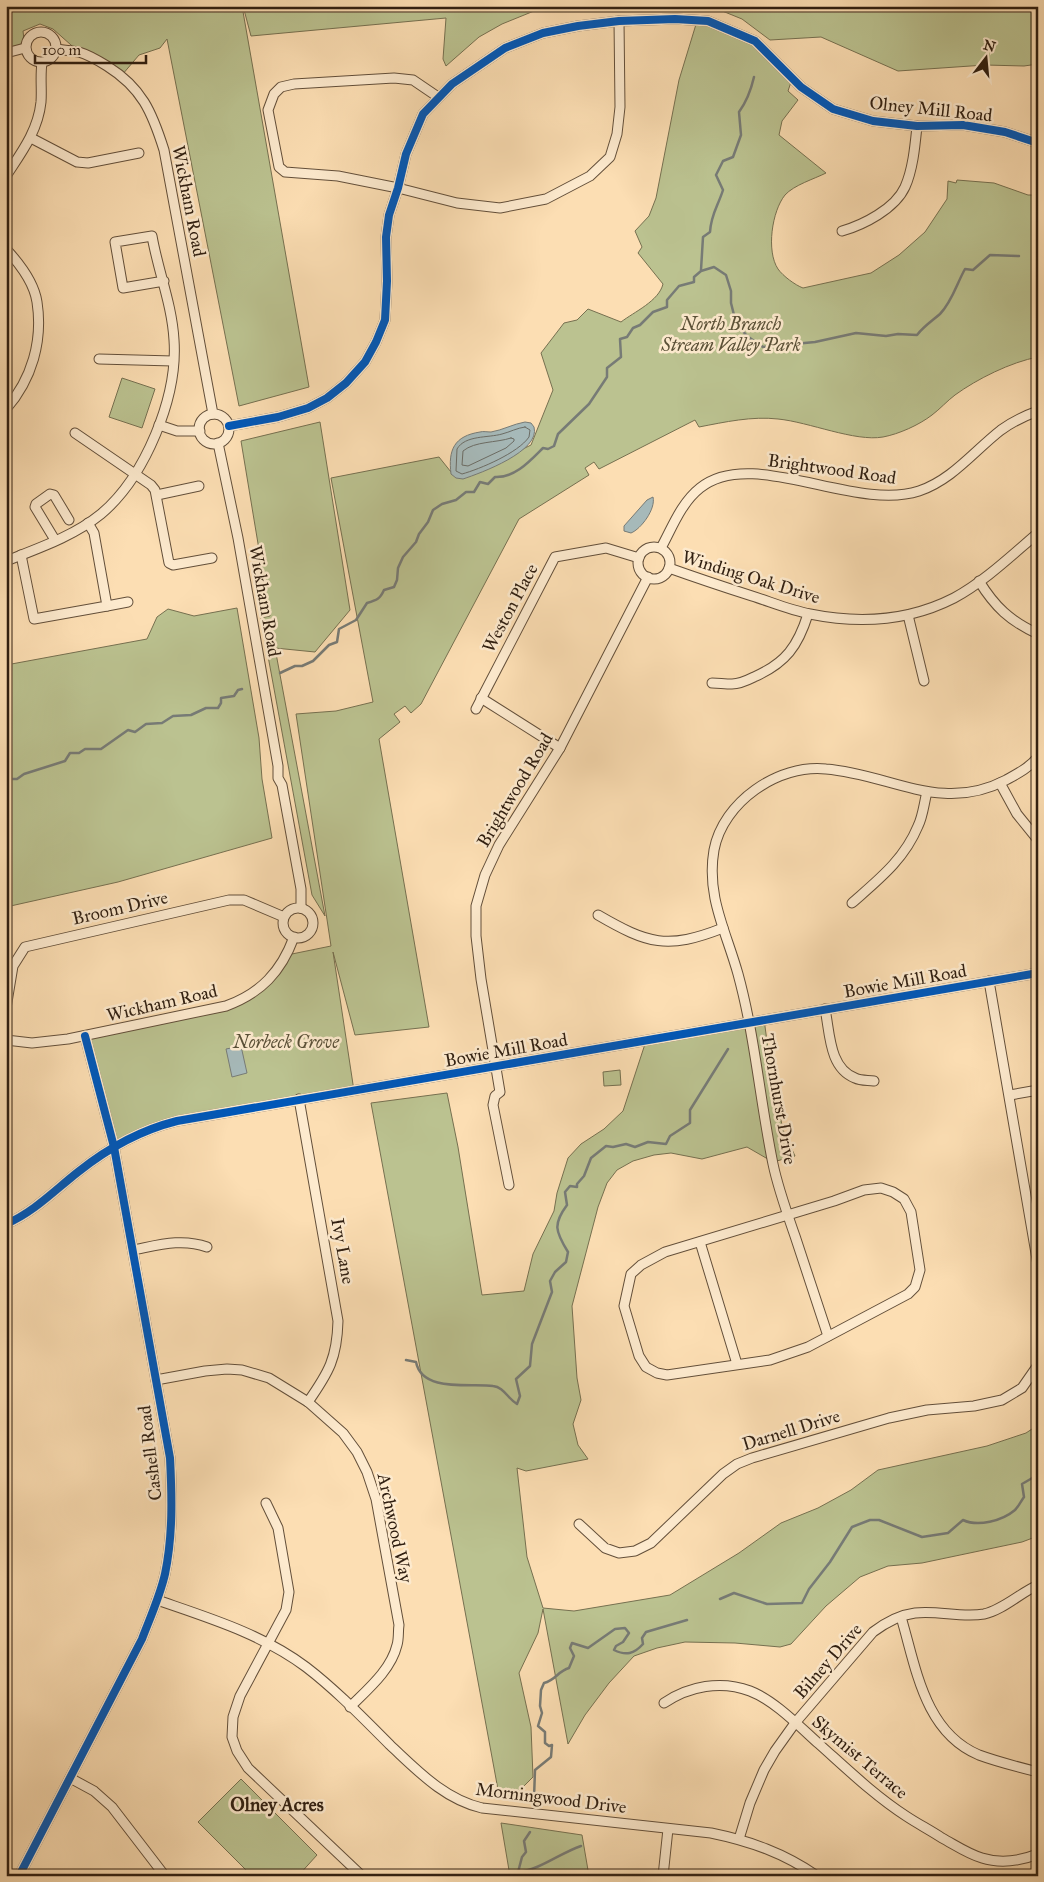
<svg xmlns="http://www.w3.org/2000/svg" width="1044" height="1882" font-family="'IM FELL Great Primer',serif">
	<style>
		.green { fill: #bbc290; stroke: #767050 }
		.water { fill: #a6b9b9; stroke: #777b76 }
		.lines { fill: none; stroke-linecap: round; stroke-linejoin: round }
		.shore { stroke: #6b6c65; stroke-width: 1 }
		.stream { stroke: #777b76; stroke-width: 2.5 }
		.minor-casing { stroke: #634f3a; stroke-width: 11 }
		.minor { stroke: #fdeace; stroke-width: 9 }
		.cycleway-casing { stroke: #fdeace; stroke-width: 11 }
		.cycleway { stroke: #0057b8; stroke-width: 8 }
		.labels { text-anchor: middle; stroke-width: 5; stroke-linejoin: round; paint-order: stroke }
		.street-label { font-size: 18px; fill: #301f11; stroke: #fdeace }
		.park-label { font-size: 18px; font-style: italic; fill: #5a5037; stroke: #fdeace }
		.neighbourhood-label { font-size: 19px; font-weight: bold; fill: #301f11; stroke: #fdeace }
	</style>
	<rect width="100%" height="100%" fill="#fcdeb3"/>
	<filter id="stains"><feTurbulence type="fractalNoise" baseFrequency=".004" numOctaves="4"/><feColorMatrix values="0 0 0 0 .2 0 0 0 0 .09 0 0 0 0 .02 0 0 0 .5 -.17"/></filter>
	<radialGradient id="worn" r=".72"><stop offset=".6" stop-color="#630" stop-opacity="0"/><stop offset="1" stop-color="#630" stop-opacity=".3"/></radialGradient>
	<g class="green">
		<polygon points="6,6 242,6 309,387 239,406 167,39 160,48 139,55 122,75 80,53 53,29 40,24 23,31 25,48 6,53"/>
		<polygon points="243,6 609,6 534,11 502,24 479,37 446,66 443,59 446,18 251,36"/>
		<polygon points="710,6 1038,6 1038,64 1024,66 985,65 898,71 821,37 770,40 742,19"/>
		<path d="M697,21L755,41L792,79L788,91L798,100L782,121L779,135L826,173C814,179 794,185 785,195C772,211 766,251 778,269C783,276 795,285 803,288L871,273L899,255L925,232L947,199L948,181L956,183L957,180L994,183L1028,195H1038V357C1011,362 977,379 955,395C947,401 940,409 932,415C919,425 899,434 883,437C855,442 809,422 778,419C752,416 725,422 699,427L695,420L599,469L594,462L585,468L589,475L519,519L421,704L411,713L405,706L394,714L400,722L379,739L429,1027L355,1035L333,952L354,1091L177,1121L114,1147L85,1036L242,1000L287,955L331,946L296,714L336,711L373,702L331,478L439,457L451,472L466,477L531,445L553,390L541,353L564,323L577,320L588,309L621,322C634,312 659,301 663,284L638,253L642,247L635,231L649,216L656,198L679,80Z"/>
		<polygon points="122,378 155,389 142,428 109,417"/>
		<polygon points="320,422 350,610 315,652 275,648 325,916 312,895 261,618 270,616 241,441"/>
		<polygon points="237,608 259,738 262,779 272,838 118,882 6,907 6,665 147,639 157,617 168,609 194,616"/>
		<polygon points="764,1019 771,1071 783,1130 795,1156 773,1162 747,1147 702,1159 671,1153 654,1155 633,1161 617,1170 607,1183 598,1207 572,1306 577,1378 581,1400 573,1424 578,1445 588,1459 526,1471 517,1468 527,1557 543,1608 574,1611 670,1595 739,1553 781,1523 818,1508 851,1490 878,1470 987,1446 1026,1433 1038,1425 1038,1536 1022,1542 922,1563 888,1566 860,1577 826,1606 791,1644 780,1647 735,1643 685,1642 657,1648 634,1656 609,1683 585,1715 568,1744 543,1609 538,1633 519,1673 531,1727 533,1777 512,1798 499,1795 371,1103 447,1093 458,1147 482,1295 524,1291 533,1254 554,1211 557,1193 568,1158 581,1144 604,1129 623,1111 646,1041"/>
		<polygon points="620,1070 621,1085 604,1086 603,1072"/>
		<polygon points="241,1779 317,1855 298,1876 252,1876 198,1822"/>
		<polygon points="501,1823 582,1835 589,1876 510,1876"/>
	</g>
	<g class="water">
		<path d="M525,422L531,423L534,427C541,451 481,473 463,479L456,478L451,474C448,450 454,436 480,432C483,431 487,432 491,432C503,430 513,424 525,422Z"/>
		<path d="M653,497C656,509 641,529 631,533L624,531V526L647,500Z"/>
		<polygon points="241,1046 247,1073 232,1077 226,1049"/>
	</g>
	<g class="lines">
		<g class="shore">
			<path d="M525,427L530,430L529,437C518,453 480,469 462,474L456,471L457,449C465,435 488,438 502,434C510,432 517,428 525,427Z"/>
			<path d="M511,438L514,439V441L506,448L468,466L462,465L463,451C475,441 496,443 511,438Z"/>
		</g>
		<g class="stream">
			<polyline points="749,10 752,6"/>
			<path d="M701,270L703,237L710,232C711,214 718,206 723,190L716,175L723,161L733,157L741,135L739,112C747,101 751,90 754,77"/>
			<path d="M280,673L295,666H302L313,661L329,645L337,642L339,629L356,620L367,603C377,600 380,599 384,590L394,587L397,580L398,568L403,557L416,542L419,534L428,522L433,510L442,504L456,500L466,492H474L480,482L488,484L495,477C515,478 530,461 543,448L548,449L554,446L558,434L589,404L607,377V368L621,357L620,339L627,337L633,328L640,325L653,312L667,307V300L679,286L694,282V277L701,271L714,267L726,275L731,291V303L736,323L747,336L763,347L815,342L856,333L886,336L898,334L917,335C924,326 932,321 940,314C952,302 957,283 965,269L973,270L990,255L1019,256"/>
			<polyline points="6,779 17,779 24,774 65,761 70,753 79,753 85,749 101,749 128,730 135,732 146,724 162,723 173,716 191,715 206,708 218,708 221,703 221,698 234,696 238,690 242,689"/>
			<path d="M406,1360L416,1362C422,1393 471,1383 493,1386C504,1387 507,1398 517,1404L520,1396L516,1379L530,1366L532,1344L552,1292L550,1281L555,1272L566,1262L568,1252C555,1231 553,1224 567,1205L565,1192L570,1186L577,1187V1184L584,1176L591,1158L606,1146L613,1147L626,1144L635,1147L648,1142L666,1144L670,1136L690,1123V1110L728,1049"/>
			<path d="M720,1599L734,1593L767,1604L802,1603L809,1589L830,1562L852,1527L870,1520H879L922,1537L948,1533L963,1520C978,1527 1002,1521 1015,1510C1019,1506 1021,1501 1024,1497L1022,1484L1034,1477L1038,1472"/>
			<path d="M534,1798L535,1770L551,1757L552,1745L549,1746L545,1743V1732L538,1726L542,1713L540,1706L541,1690L544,1683C556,1680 558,1671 569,1668L574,1656L570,1648L572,1643L588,1648L615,1629L625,1628L629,1633L623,1642L616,1646L614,1650C626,1656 634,1654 643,1644L642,1638L646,1632L687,1620"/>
			<path d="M518,1872C540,1870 560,1853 581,1846"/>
			<polyline points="517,1876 522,1857 526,1852 524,1841 530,1832"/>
		</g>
		<g class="minor-casing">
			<g id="minor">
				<circle cx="41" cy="47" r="15"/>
				<path d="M56,49C64,50 72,51 79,52C89,55 99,61 107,66C142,88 152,112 164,150L213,414"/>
				<polyline points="6,53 25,48"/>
				<polyline points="438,97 413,80 394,78 294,84 281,87 274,94 268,110 279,167 285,172 338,176 398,188 457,203 500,208 546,199 590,176 610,157 617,134 620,107 619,21"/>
				<polyline points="31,138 77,162 88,163 139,153"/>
				<path d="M6,176C21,153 38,131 41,102C42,89 40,76 42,63"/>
				<path d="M842,231C863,225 895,209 905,187C913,169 915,146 917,126"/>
				<path d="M6,249C19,263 34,282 37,302C43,341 32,379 6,409"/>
				<polyline points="99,359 173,361"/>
				<circle cx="214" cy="429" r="15"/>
				<polyline points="159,425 177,431 200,431"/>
				<polyline points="229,426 278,417 308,408 327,398 346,383 365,362 376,342 385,320 387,281 386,237 389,215 398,188 406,154 423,114 452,84 505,48 543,33 578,26 619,21 675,19 708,21 755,41 801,87 833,109 873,121 917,126 963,125 1005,132 1038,143"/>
				<polyline points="75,433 151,485 155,490 169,563 173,565 212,558"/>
				<polyline points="218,443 238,538 278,766 278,778 282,785 301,889 301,908"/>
				<polyline points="157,495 199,486"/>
				<polyline points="55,540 35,507 36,504 50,494 54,495 69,520"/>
				<circle cx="654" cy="563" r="16"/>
				<path d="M661,548C672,528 681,503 700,488C752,446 854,512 919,491C952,480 974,451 1001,430C1012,422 1024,416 1038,411"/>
				<polyline points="21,555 34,619 107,606 94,533 88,523"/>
				<path d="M6,561C39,548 74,536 101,514C145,477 178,397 174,340C172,304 158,271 152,236L115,242L123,288L164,281"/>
				<path d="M669,568C697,578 724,587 752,596C771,602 790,610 810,614C859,624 909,621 954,598C984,582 1012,555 1038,533"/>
				<path d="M979,581C995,607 1010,621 1038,634"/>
				<polyline points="107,606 128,602"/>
				<polyline points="908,615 924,681"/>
				<path d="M712,683C718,683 725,684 732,684C739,684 748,680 754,677C786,663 798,646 808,614"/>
				<polyline points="481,698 560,748"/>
				<polyline points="476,709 555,557 606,548 639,558"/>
				<polyline points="1000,783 1017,814 1038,840"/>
				<path d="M852,903C878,880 904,860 918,826C923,816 924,803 927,792"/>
				<circle cx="298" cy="923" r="15"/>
				<path d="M598,915C648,944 667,950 723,928"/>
				<polyline points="989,981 1038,1265"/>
				<polyline points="6,1008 13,966 25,947 229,900 244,900 284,917"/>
				<path d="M825,1009C830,1033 829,1068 855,1078C861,1081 868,1080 874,1081"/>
				<path d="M6,1040L32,1043L68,1039L226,1006C261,993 281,972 294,937"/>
				<polyline points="1010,1095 1038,1090"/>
				<path d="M299,1099L338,1321C337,1358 329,1372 308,1402"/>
				<polyline points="509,1185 493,1105 495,1096 500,1092 481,979 476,936 476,906 485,875 499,845 560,748 648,577"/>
				<polygon points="881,1188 893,1192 904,1199 911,1212 920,1270 915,1287 908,1294 808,1347 770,1360 667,1375 657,1373 646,1367 639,1356 624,1306 631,1274 641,1265 665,1252 834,1201 864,1190"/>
				<path d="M6,1224C34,1212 55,1190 78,1172C108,1148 141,1130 177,1121L1038,973"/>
				<polyline points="700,1242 737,1364"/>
				<path d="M133,1250C159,1245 182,1238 207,1247"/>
				<path d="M828,1336C817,1303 806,1269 795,1236C787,1213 778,1188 773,1164C760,1101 755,1036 738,974C726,931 706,896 714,850C723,802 778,764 826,769C890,774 941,814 1006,780C1017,774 1029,768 1038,757"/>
				<path d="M156,1380L205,1371L227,1369L242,1370L269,1378L308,1402L343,1433L357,1452L367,1472L376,1499L399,1625C398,1631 399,1639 397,1645C391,1670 368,1689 350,1707"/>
				<polyline points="266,1503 278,1528 289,1592 286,1610 240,1696 233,1717 232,1737 237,1751 248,1768 362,1876"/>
				<polyline points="579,1524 605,1548 619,1553 635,1551 651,1543 723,1474 737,1464 752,1458 889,1418 927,1410 974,1406 1002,1400 1022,1388 1038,1365"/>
				<path d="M157,1600C209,1618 262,1634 306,1667C336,1690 363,1718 390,1745C418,1771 444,1799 482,1808L711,1833C750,1841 784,1853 817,1876"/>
				<path d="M901,1617C916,1667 924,1732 979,1755C998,1762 1018,1767 1038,1772"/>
				<path d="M664,1703C689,1686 721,1680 750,1691C774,1700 800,1727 819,1744C847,1769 875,1796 906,1816C918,1824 930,1830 942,1838C955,1845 968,1854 982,1858C1001,1864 1020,1861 1038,1854"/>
				<polyline points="70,1778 94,1791 112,1807 165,1876"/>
				<path d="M739,1839L750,1803L764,1770L775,1751L795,1723L873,1632C885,1623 899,1615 915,1613C937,1610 961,1618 984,1614C1003,1610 1020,1593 1038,1585"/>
				<path d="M19,1876L142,1639C150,1618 160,1596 165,1574C173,1535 172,1497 170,1458L114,1147L85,1036"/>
				<polyline points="663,1876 668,1829"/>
			</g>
		</g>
		<use href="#minor" class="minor"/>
		<g class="cycleway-casing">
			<g id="cycleway">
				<polyline points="229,426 278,417 308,408 327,398 346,383 365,362 376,342 385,320 387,281 386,237 389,215 398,188 406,154 423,114 452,84 505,48 543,33 578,26 619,21 675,19 708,21 755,41 801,87 833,109 873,121 917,126 963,125 1005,132 1038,143"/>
				<path d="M6,1224C34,1212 55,1190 78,1172C108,1148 141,1130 177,1121L1038,973"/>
				<path d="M19,1876L142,1639C150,1618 160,1596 165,1574C173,1535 172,1497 170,1458L114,1147L85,1036"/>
			</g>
		</g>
		<use href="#cycleway" class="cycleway"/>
	</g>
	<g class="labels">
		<g class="street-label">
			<text transform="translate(931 109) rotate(6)" y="6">Olney Mill Road</text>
			<text transform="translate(189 201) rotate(79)" y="6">Wickham Road</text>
			<text transform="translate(832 469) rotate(8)" y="6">Brightwood Road</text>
			<text transform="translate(751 577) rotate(17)" y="6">Winding Oak Drive</text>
			<text transform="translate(265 601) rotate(80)" y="6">Wickham Road</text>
			<text transform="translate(510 608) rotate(-62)" y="6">Weston Place</text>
			<text transform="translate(515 790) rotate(-59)" y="6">Brightwood Road</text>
			<text transform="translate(120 908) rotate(-13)" y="6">Broom Drive</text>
			<text transform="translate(905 981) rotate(-10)" y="6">Bowie Mill Road</text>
			<text transform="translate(162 1003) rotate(-13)" y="6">Wickham Road</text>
			<text transform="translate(506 1050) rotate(-10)" y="6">Bowie Mill Road</text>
			<text transform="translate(779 1099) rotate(80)" y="6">Thornhurst Drive</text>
			<text transform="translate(343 1251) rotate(80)" y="6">Ivy Lane</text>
			<text transform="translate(791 1430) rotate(-17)" y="6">Darnell Drive</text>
			<text transform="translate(150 1453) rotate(-97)" y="6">Cashell Road</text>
			<text transform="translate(395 1528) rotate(78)" y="6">Archwood Way</text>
			<text transform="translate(828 1661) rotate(-49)" y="6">Bilney Drive</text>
			<text transform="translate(860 1757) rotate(40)" y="6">Skymist Terrace</text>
			<text transform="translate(551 1798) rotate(7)" y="6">Morningwood Drive</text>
		</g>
		<g class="park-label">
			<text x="731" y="330">North Branch<tspan x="731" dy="21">Stream Valley Park</tspan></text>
			<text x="286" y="1048">Norbeck Grove</text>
		</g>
		<g class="neighbourhood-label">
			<text x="277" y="1811">Olney Acres</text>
		</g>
	</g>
	<rect width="1044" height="1882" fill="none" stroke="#fcdeb3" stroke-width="25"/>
	<rect x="8" y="8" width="1029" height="1867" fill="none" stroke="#301f11" stroke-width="2.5"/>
	<rect x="12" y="12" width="1019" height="1857" fill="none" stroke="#301f11"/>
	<g transform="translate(986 58) rotate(16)" stroke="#fdeace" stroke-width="4" paint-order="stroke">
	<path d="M0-4L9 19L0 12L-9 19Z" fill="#301f11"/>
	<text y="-8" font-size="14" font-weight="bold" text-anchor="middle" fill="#301f11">N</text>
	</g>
	<path d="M35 55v8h111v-8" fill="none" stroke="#301f11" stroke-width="2.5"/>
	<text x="42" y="55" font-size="15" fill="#301f11" stroke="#fdeace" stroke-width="4" paint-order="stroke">100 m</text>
	<rect width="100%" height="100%" filter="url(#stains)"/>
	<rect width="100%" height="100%" fill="url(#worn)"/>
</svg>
